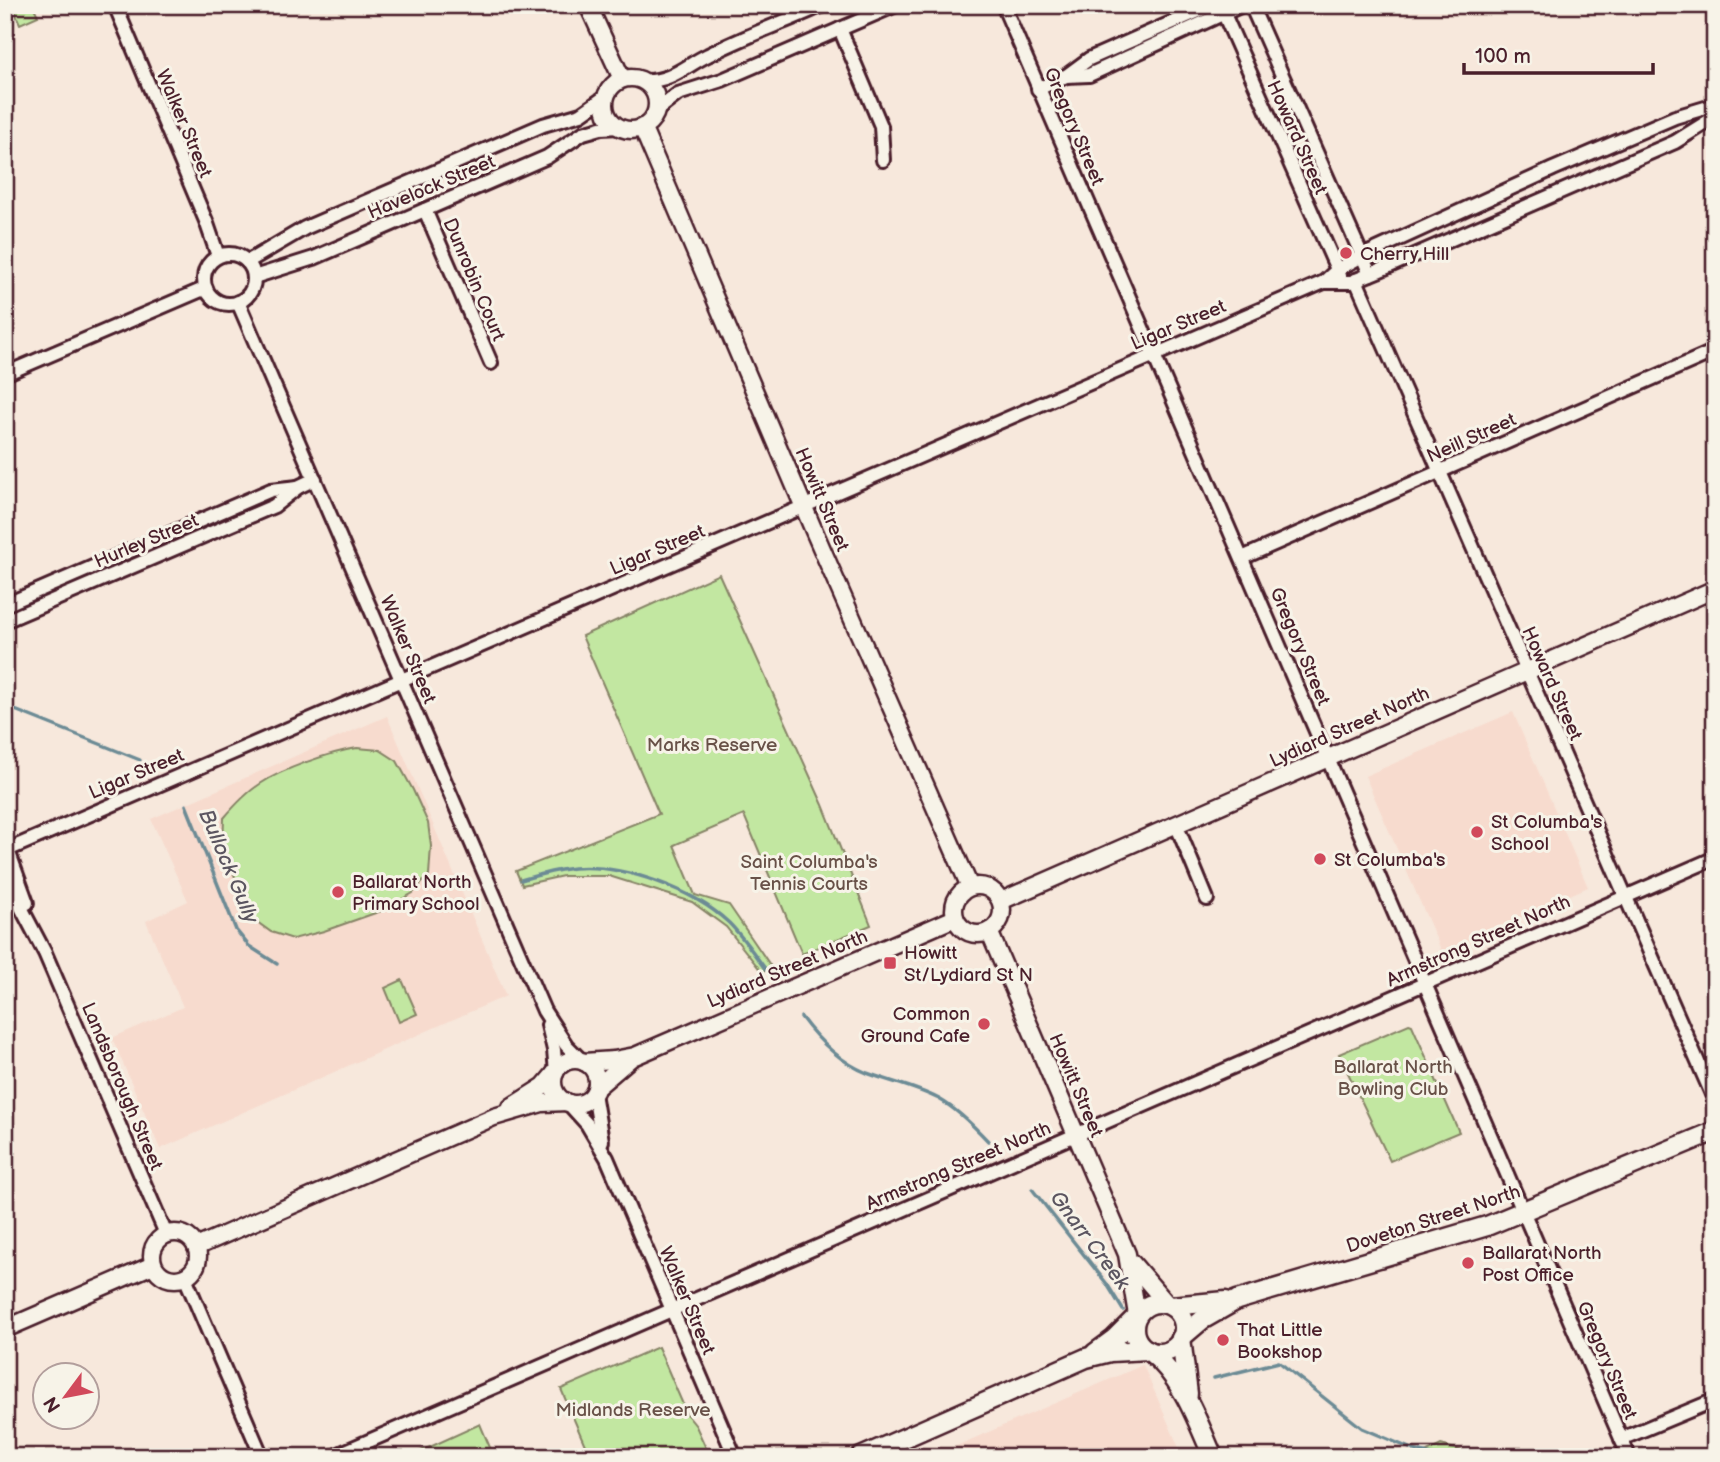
<svg xmlns="http://www.w3.org/2000/svg" width="1720" height="1462" font-family="'Balsamiq Sans',sans-serif">
	<style>
		.built { fill: #f7dbce }
		.green { fill: #c2e7a1; stroke: #868366; stroke-width: 2 }
		.lines { fill: none; stroke-linecap: round; stroke-linejoin: round }
		.stream { stroke: #6c8b95; stroke-width: 3.5 }
		.minor-casing { stroke: #4a1f2b; stroke-width: 18 }
		.tertiary-casing { stroke: #4a1f2b; stroke-width: 21 }
		.secondary-casing { stroke: #4a1f2b; stroke-width: 23 }
		.minor { stroke: #f7f3e8; stroke-width: 12 }
		.tertiary { stroke: #f7f3e8; stroke-width: 16 }
		.secondary { stroke: #f7f3e8; stroke-width: 18 }
		.poi-dot { fill: #d1495b; stroke: #f7f3e8; stroke-width: 2.5 }
		.labels { text-anchor: middle; stroke-width: 6; stroke-linejoin: round; paint-order: stroke }
		.street-label { font-size: 19px; fill: #4a1f2b; stroke: #f7f3e8 }
		.poi-label { font-size: 19px; fill: #4a1f2b; stroke: #f7f3e8; text-anchor: start }
		.park-label { font-size: 19px; fill: #685148; stroke: #f7f3e8 }
		.water-label { font-size: 21px; font-style: italic; fill: #5b5560; stroke: #f7f3e8 }
	</style>
	<rect width="100%" height="100%" fill="#f7e8dc"/>
	<filter id="ink" filterUnits="userSpaceOnUse"><feTurbulence type="fractalNoise" baseFrequency=".0143" numOctaves="2"/><feDisplacementMap in="SourceGraphic" scale="14" xChannelSelector="R" yChannelSelector="G"/><feConvolveMatrix kernelMatrix="1 2 1 2 8 2 1 2 1" color-interpolation-filters="sRGB"/></filter>
	<g filter="url(#ink)">
		<g class="built">
			<polygon points="1513,712 1588,887 1442,952 1365,776"/>
			<polygon points="387,716 506,996 160,1149 112,1038 183,1007 146,921 188,901 151,819"/>
			<polygon points="1143,1365 1183,1457 931,1457"/>
		</g>
		<g class="green">
			<polygon points="19,5 33,5 38,16 20,24 13,8"/>
			<polygon points="719,574 823,805 871,925 802,954 744,815 674,845 695,895 729,905 772,968 762,972 726,927 692,902 609,876 563,876 522,885 516,871 659,814 582,636"/>
			<path d="M357,748L380,750L397,761L413,790L428,823L431,846L429,875L413,893L381,911L324,931L293,939L271,932L253,919L245,901L223,848L224,818C235,805 246,793 260,784C282,769 331,752 357,748Z"/>
			<polygon points="402,980 417,1014 399,1022 385,988"/>
			<polygon points="1409,1024 1412,1025 1459,1132 1390,1161 1339,1054"/>
			<polygon points="658,1347 688,1416 696,1426 710,1457 590,1457 561,1389"/>
			<polygon points="480,1424 494,1457 408,1457"/>
			<polygon points="1441,1445 1484,1457 1417,1457"/>
		</g>
		<g class="lines">
			<g class="stream">
				<polyline points="5,706 140,760"/>
				<polyline points="186,805 236,930 249,946 277,964"/>
				<path d="M521,880C538,875 556,870 574,868C623,864 693,889 729,923C743,937 754,954 766,970"/>
				<path d="M801,1017C818,1040 840,1062 867,1073C891,1082 916,1087 939,1099C958,1110 973,1125 988,1141"/>
				<polyline points="1032,1189 1107,1284 1123,1310"/>
				<polyline points="1214,1378 1279,1362 1362,1428 1414,1450 1438,1457"/>
			</g>
			<g class="minor-casing">
				<g id="minor">
					<polyline points="115,5 206,221 218,256"/>
					<polyline points="1003,5 1629,1457"/>
					<polyline points="1220,5 1340,276"/>
					<polyline points="1251,5 1370,274"/>
					<polyline points="840,29 881,126 883,160"/>
					<polyline points="1066,76 1089,75 1242,5"/>
					<path d="M644,81C671,82 685,66 708,55C745,36 785,22 823,5"/>
					<polyline points="1038,89 1066,76 1089,59 1212,5"/>
					<polyline points="656,111 678,94 722,80 896,5"/>
					<polyline points="425,210 491,363"/>
					<circle cx="229" cy="279" r="25"/>
					<polyline points="247,262 305,228 543,125 581,114 605,97"/>
					<polyline points="254,277 314,258 547,157 583,133 601,128 619,127"/>
					<polyline points="1356,280 1715,1101"/>
					<polyline points="1324,282 1351,282 1378,271 1675,142 1715,117"/>
					<polyline points="238,302 544,1011 566,1045 583,1062"/>
					<polyline points="5,374 206,288"/>
					<polyline points="1242,558 1715,351"/>
					<polyline points="5,605 271,490 298,487"/>
					<polyline points="5,621 274,506 298,487 315,479"/>
					<polyline points="1176,824 1207,899"/>
					<polyline points="6,845 27,903"/>
					<polyline points="5,851 1324,282 1337,270 1362,256 1553,169 1675,117 1715,105"/>
					<polyline points="5,877 45,953 166,1234"/>
					<polyline points="548,1025 554,1050 556,1072"/>
					<polyline points="594,1093 602,1141"/>
					<polyline points="568,1103 587,1124 607,1158 735,1457"/>
					<polyline points="185,1277 262,1457"/>
					<polyline points="1621,1439 1715,1400"/>
					<polyline points="332,1457 1715,858"/>
				</g>
			</g>
			<g class="tertiary-casing">
				<g id="tertiary">
					<polyline points="588,5 622,79"/>
					<circle cx="631" cy="104" r="26"/>
					<polyline points="642,127 814,531 970,887"/>
					<circle cx="978" cy="910" r="24"/>
					<polyline points="1001,901 1715,589"/>
					<polyline points="989,931 1127,1254 1137,1315"/>
					<circle cx="575" cy="1082" r="22"/>
					<polyline points="584,1062 614,1060 635,1056 955,918"/>
					<polyline points="596,1088 631,1058"/>
					<polyline points="511,1107 544,1086 555,1073"/>
					<circle cx="175" cy="1256" r="23"/>
					<polyline points="196,1247 494,1117 542,1103 567,1102"/>
					<polyline points="1132,1263 1167,1304"/>
					<polyline points="5,1329 153,1265"/>
				</g>
			</g>
			<g class="secondary-casing">
				<g id="secondary">
					<circle cx="1159" cy="1328" r="25"/>
					<polyline points="1171,1306 1226,1301"/>
					<polyline points="1182,1337 1202,1320 1237,1300 1487,1226 1715,1131"/>
					<polyline points="1181,1338 1188,1394"/>
					<path d="M1149,1351C1182,1377 1197,1420 1213,1457"/>
					<polyline points="1095,1353 1114,1339 1136,1317"/>
					<polyline points="861,1457 1086,1358 1110,1352 1148,1350"/>
				</g>
			</g>
			<use href="#minor" class="minor"/>
			<use href="#tertiary" class="tertiary"/>
			<use href="#secondary" class="secondary"/>
		</g>
	</g>
	<g class="poi-dot">
		<circle cx="1346" cy="253" r="7"/>
		<circle cx="1477" cy="832" r="7"/>
		<circle cx="1320" cy="859" r="7"/>
		<circle cx="338" cy="892" r="7"/>
		<rect x="883" y="956" width="14" height="14" rx="3.5"/>
		<circle cx="984" cy="1024" r="7"/>
		<circle cx="1468" cy="1263" r="7"/>
		<circle cx="1223" cy="1340" r="7"/>
	</g>
	<g class="labels">
		<g class="street-label">
			<text transform="translate(185 123) rotate(67)" y="7">Walker Street</text>
			<text transform="translate(1075 126) rotate(67)" y="7">Gregory Street</text>
			<text transform="translate(1298 137) rotate(66)" y="7">Howard Street</text>
			<text transform="translate(431 186) rotate(-23)" y="7">Havelock Street</text>
			<text transform="translate(475 279) rotate(67)" y="7">Dunrobin Court</text>
			<text transform="translate(1178 324) rotate(-23)" y="7">Ligar Street</text>
			<text transform="translate(1471 437) rotate(-24)" y="7">Neill Street</text>
			<text transform="translate(823 499) rotate(67)" y="7">Howitt Street</text>
			<text transform="translate(146 540) rotate(-23)" y="7">Hurley Street</text>
			<text transform="translate(657 549) rotate(-23)" y="7">Ligar Street</text>
			<text transform="translate(1301 646) rotate(67)" y="7">Gregory Street</text>
			<text transform="translate(409 649) rotate(67)" y="7">Walker Street</text>
			<text transform="translate(1553 683) rotate(66)" y="7">Howard Street</text>
			<text transform="translate(1349 726) rotate(-24)" y="7">Lydiard Street North</text>
			<text transform="translate(136 773) rotate(-23)" y="7">Ligar Street</text>
			<text transform="translate(1478 940) rotate(-24)" y="7">Armstrong Street North</text>
			<text transform="translate(787 968) rotate(-23)" y="7">Lydiard Street North</text>
			<text transform="translate(1077 1085) rotate(67)" y="7">Howitt Street</text>
			<text transform="translate(123 1086) rotate(67)" y="7">Landsborough Street</text>
			<text transform="translate(958 1165) rotate(-23)" y="7">Armstrong Street North</text>
			<text transform="translate(1433 1218) rotate(-18)" y="7">Doveton Street North</text>
			<text transform="translate(688 1300) rotate(67)" y="7">Walker Street</text>
			<text transform="translate(1608 1360) rotate(67)" y="7">Gregory Street</text>
		</g>
		<g class="poi-label">
			<text x="1360" y="260">Cherry Hill</text>
			<text x="1491" y="828">St Columba's<tspan x="1491" dy="22">School</tspan></text>
			<text x="1334" y="866">St Columba's</text>
			<text x="352" y="888">Ballarat North<tspan x="352" dy="22">Primary School</tspan></text>
			<text x="904" y="959">Howitt<tspan x="904" dy="22">St/Lydiard St N</tspan></text>
			<text x="970" y="1020" text-anchor="end">Common<tspan x="970" dy="22">Ground Cafe</tspan></text>
			<text x="1482" y="1259">Ballarat North<tspan x="1482" dy="22">Post Office</tspan></text>
			<text x="1237" y="1336">That Little<tspan x="1237" dy="22">Bookshop</tspan></text>
		</g>
		<g class="park-label">
			<text x="712" y="751">Marks Reserve</text>
			<text x="809" y="868">Saint Columba's<tspan x="809" dy="22">Tennis Courts</tspan></text>
			<text x="1393" y="1073">Ballarat North<tspan x="1393" dy="22">Bowling Club</tspan></text>
			<text x="633" y="1416">Midlands Reserve</text>
		</g>
		<g class="water-label">
			<text transform="translate(229 866) rotate(67)" y="7">Bullock Gully</text>
			<text transform="translate(1090 1240) rotate(53)" y="7">Gnarr Creek</text>
		</g>
	</g>
	<rect width="1720" height="1462" fill="none" stroke="#f7f3e8" stroke-width="28"/>
	<rect x="14" y="14" width="1692" height="1434" fill="none" stroke="#4a1f2b" stroke-width="2.5" filter="url(#ink)"/>
	<g transform="translate(66 1396) rotate(238)"><circle r="33" fill="#f7f3e8" stroke="#b29e9c" stroke-width="2"/>
	<path d="M0-5L12 26L0 18L-12 26Z" fill="#d1495b"/>
	<text y="-10" font-size="19" font-weight="bold" text-anchor="middle" fill="#4a1f2b">N</text>
	</g>
	<path d="M1464 63v10h189v-10" fill="none" stroke="#4a1f2b" stroke-width="3.5"/>
	<text x="1475" y="63" font-size="21" fill="#4a1f2b" stroke="#f7f3e8" stroke-width="5" paint-order="stroke">100 m</text>
</svg>
